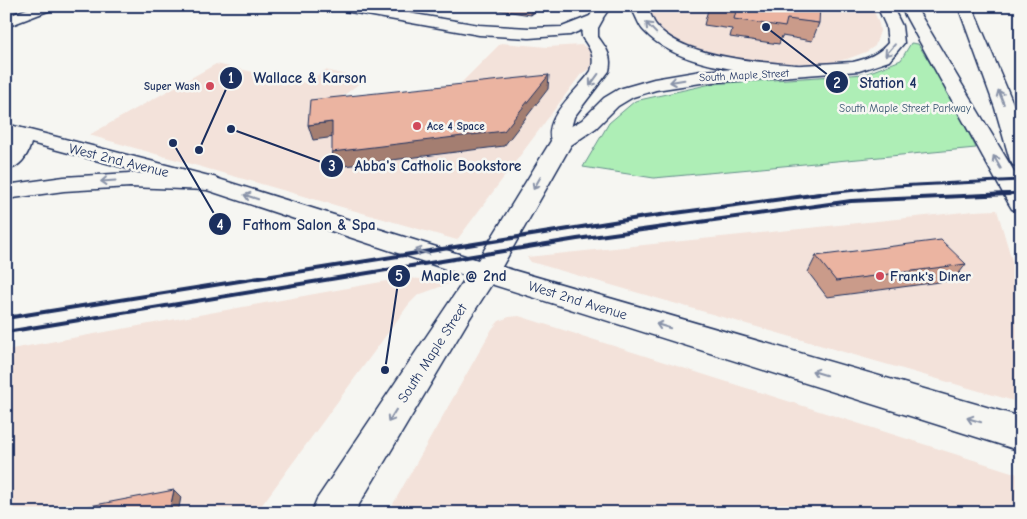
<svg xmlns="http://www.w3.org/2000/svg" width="1027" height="519" font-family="'Comic Neue',sans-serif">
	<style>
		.built { fill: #f3e2da }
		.green { fill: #aeeeb6; stroke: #648e8a }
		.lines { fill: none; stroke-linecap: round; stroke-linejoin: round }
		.minor-casing { stroke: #1b2f5e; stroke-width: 3 }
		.tertiary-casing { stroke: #1b2f5e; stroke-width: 3 }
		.secondary-casing { stroke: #1b2f5e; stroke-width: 3 }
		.primary-casing { stroke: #1b2f5e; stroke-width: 3 }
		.minor { fill: #f6f6f2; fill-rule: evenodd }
		.tertiary { fill: #f6f6f2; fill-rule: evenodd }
		.secondary { fill: #f6f6f2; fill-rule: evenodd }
		.primary { fill: #f6f6f2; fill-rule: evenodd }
		.rail-far1 { stroke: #1b2f5e; stroke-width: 3 }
		.rail { stroke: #1b2f5e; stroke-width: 4 }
		.wall { fill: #ca9b8a; stroke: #1b2f5e }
		.shaded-wall { fill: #a47e71; stroke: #1b2f5e }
		.building { fill: #ebb4a1; stroke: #1b2f5e }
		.oneway { stroke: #8892a8 }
		.poi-dot { fill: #d1495b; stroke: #f6f6f2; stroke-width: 2 }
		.labels { text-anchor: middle; stroke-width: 5; stroke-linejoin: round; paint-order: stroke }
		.far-street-label { font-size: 11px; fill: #1b2f5e; stroke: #f6f6f2 }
		.far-poi-label { font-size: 11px; font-weight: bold; fill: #1b2f5e; stroke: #f6f6f2; text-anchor: end }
		.far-park-label { font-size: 11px; fill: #385570; stroke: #f6f6f2 }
		.street-label { font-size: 14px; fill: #1b2f5e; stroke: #f6f6f2 }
		.poi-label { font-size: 14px; font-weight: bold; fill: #1b2f5e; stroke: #f6f6f2; text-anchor: start }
		.leader { fill: none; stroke: #1b2f5e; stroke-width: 2 }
		.callout-dot { fill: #1b2f5e; stroke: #f6f6f2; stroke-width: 2 }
		.mark-label { font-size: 15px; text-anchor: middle; font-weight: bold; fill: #fff }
		.callout-label { font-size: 15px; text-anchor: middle; font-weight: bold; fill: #1b2f5e; stroke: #f6f6f2; stroke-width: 5; stroke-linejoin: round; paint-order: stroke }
	</style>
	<rect width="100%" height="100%" fill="#f6f6f2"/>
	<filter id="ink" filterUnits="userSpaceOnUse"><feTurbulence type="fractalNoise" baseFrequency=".02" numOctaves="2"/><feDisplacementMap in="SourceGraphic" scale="10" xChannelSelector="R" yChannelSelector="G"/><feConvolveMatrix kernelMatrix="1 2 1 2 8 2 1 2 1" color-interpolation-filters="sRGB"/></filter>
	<g filter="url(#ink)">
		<g class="built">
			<polygon points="647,6 872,6 879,24 880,31 875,46 866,52 847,59 829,63 773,64 723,59 677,42 658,30"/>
			<polygon points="501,43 547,47 582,45 594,52 596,65 581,74 457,240 89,135 216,64 306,83 325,70 365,79 322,112 444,100"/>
			<polygon points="997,210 1021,291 1021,403 531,262 527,257 974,211"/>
			<polygon points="445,275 452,279 451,283 418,295 409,304 256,513 6,513 6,350 403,278 423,279"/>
			<polygon points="519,316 1021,475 1021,513 388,513 492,329 499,321 509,317"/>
		</g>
		<polygon class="green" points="911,43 918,44 948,91 976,148 654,178 583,167 609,123 635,101 711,84 865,74 901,60"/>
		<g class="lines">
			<g class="minor-casing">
				<g id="minor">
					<polygon points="34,6 55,6 53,9 6,27 6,17"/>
					<path d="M6,124L217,178L221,183L217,188L209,190L31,143C28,156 20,167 6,171V152L9,139L6,136Z"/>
				</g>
			</g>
			<g class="tertiary-casing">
				<g id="tertiary">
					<polygon points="332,6 367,6 479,25 529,28 562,27 590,16 596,6 611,6 600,22 570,35 529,38 479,35 339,10"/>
					<path d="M590,32L596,34C605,47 613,55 609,71L574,117L571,128L573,141L570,146L562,147L554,146C537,121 579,90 591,71C596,56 590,49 582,37L584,34Z"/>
				</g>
			</g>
			<g class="secondary-casing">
				<g id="secondary">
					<path d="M636,6H651L649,11C651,15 653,21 656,25C681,57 758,62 796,65L802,66L805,70L802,74L796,75C749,72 678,68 644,31C639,26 637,18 633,11Z"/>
					<polygon points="958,6 972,6 1015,108 1021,125 1021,167 1013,165 1010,160 995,108"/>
					<path d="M595,14L600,16L603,19L598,28V37L596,40H584C578,32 584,23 590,16Z"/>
					<polygon points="485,262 1021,417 1021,451 475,279 471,272 475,265"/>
				</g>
			</g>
			<g class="primary-casing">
				<g id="primary">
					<path d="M877,6H892L902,26L904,43L889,61L859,71L701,83L656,90L633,97L618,106L596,128L571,145L495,279L468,321L354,513H311L317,499L467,276L207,190L130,187L64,191L6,199V185L64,177L130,173L209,176L478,260L554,136L582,120L604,98L619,89L654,79L701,71L853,62C867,59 879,54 888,43L886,26Z"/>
					<polygon points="900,6 915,6 1021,183 1021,212 1012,209 1009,204"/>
				</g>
			</g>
			<use href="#minor" class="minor"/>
			<use href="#tertiary" class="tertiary"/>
			<use href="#secondary" class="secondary"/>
			<use href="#primary" class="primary"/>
			<g class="rail-far1">
				<polyline points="809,195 895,186 1021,180"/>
				<polyline points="983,195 1021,193"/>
			</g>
			<g class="rail">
				<polyline points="6,318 645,217 820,194"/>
				<polyline points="6,332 577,239 851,201 1009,194"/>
			</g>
		</g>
		<g class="wall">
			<polygon points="498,6 544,6 541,9 538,9 531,15 498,10"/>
			<polygon points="709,6 819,23 812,41 782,36 779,44 730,37 732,29 704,25"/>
			<polygon points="816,256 966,264 954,280 827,297 808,272"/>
		</g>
		<g class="shaded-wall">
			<polygon points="531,6 538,6 538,9 531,15"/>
			<polygon points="549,75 548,89 504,146 336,167 332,152"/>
			<polygon points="332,122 335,137 313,140 308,125"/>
			<polygon points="174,490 181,497 178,513 169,513"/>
		</g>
		<g class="building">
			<polygon points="709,6 820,6 819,23 787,19 785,27 734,19 736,11 708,8"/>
			<polygon points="549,75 504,131 332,152 332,122 308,125 310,100"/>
			<polygon points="941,240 966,264 836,281 816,256"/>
			<polygon points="174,490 169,513 53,513"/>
		</g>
		<defs><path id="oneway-shaft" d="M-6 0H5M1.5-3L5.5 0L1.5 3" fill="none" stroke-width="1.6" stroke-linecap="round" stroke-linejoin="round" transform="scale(1.25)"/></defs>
		<g class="oneway">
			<use href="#oneway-shaft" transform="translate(651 28) rotate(-134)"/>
			<use href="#oneway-shaft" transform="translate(890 50) rotate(131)"/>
			<use href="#oneway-shaft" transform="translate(594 80) rotate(126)"/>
			<use href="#oneway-shaft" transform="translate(677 81) rotate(171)"/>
			<use href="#oneway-shaft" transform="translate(1001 97) rotate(-112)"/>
			<use href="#oneway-shaft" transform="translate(997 162) rotate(-120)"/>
			<use href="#oneway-shaft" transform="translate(108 181) rotate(176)"/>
			<use href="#oneway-shaft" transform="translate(537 183) rotate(120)"/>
			<use href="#oneway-shaft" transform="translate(251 197) rotate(-162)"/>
			<use href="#oneway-shaft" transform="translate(422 252) rotate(-162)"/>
			<use href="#oneway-shaft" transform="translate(663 326) rotate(-163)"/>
			<use href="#oneway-shaft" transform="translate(819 373) rotate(-163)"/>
			<use href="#oneway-shaft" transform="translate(392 416) rotate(122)"/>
			<use href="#oneway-shaft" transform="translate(974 420) rotate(-163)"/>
		</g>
	</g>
	<g class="poi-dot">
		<circle cx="210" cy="86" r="5"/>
		<circle cx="417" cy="126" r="5"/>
		<circle cx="880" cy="276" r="5"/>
	</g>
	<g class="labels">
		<g class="far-street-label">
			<text transform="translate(744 75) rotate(-3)" y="4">South Maple Street</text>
		</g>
		<g class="far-poi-label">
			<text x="200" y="90">Super Wash</text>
			<text x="427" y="130" text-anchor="start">Ace 4 Space</text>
		</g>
		<g class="far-park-label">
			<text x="905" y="112">South Maple Street Parkway</text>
		</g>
		<g class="street-label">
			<text transform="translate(119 160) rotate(14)" y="5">West 2nd Avenue</text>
			<text transform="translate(578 300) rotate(17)" y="5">West 2nd Avenue</text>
			<text transform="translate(432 353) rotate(-57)" y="5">South Maple Street</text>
		</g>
		<g class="poi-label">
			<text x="890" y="281">Frank's Diner</text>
		</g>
	</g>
	<path class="leader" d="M199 150L231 78M766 27L837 82M231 129L332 166M173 143L220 224M385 370L399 276"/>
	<g class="callout-dot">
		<circle cx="199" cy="150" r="5"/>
		<circle cx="766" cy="27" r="5"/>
		<circle cx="231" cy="129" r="5"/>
		<circle cx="173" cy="143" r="5"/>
		<circle cx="385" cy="370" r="5"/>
		<circle cx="231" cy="78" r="12"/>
		<circle cx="837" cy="82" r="12"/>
		<circle cx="332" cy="166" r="12"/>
		<circle cx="220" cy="224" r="12"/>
		<circle cx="399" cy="276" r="12"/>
	</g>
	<g class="mark-label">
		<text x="231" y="83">1</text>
		<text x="837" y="88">2</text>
		<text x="332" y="171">3</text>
		<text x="220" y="230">4</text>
		<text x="399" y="281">5</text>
	</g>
	<g class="callout-label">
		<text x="310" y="83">Wallace &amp; Karson</text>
		<text x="888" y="88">Station 4</text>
		<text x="438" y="171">Abba's Catholic Bookstore</text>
		<text x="309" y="230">Fathom Salon &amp; Spa</text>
		<text x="464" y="281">Maple @ 2nd</text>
	</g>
	<rect width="1027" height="519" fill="none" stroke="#f6f6f2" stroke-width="25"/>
	<rect x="12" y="12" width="1002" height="494" fill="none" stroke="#1b2f5e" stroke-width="2" filter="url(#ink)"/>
</svg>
